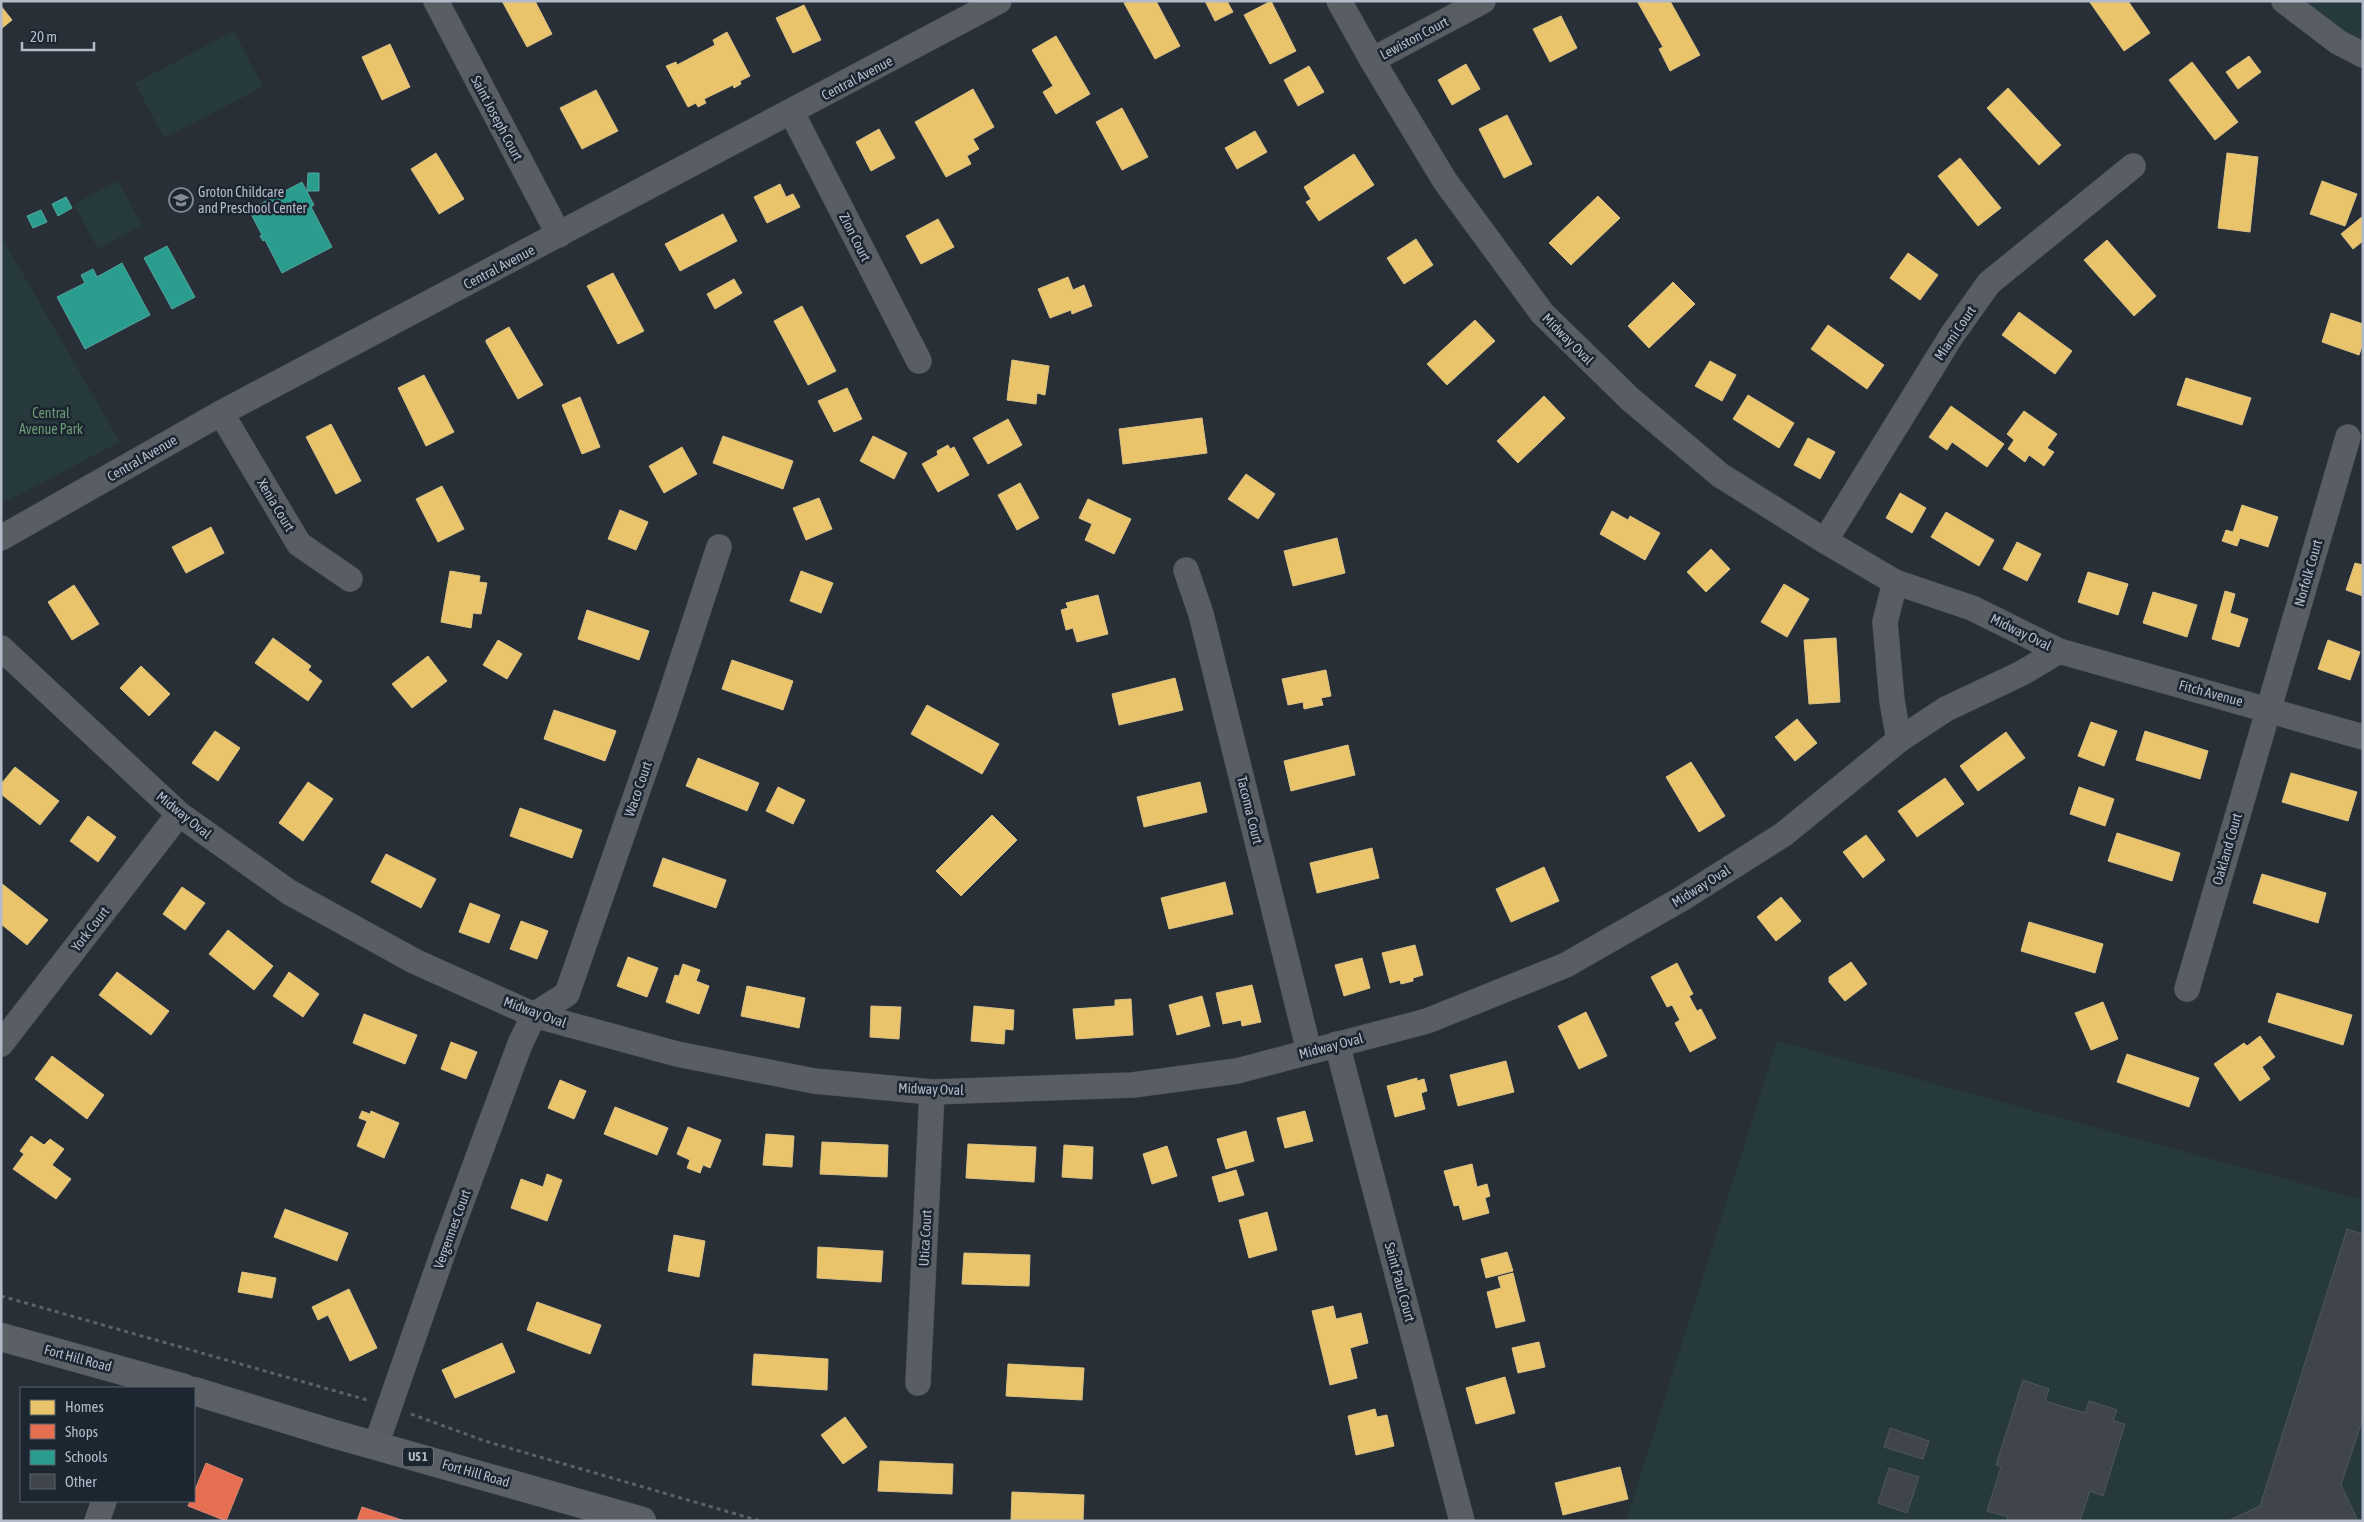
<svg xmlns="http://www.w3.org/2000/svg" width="2364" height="1522" font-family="'Asap Condensed',sans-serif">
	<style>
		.green { fill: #26393c }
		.homes { fill: #e9c46a; stroke: #d9c186 }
		.shops { fill: #e76f51; stroke: #d78675 }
		.schools { fill: #2a9d8f; stroke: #53a6a0 }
		.building { fill: #40454b; stroke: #51565e }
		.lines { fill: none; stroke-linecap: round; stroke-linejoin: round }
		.minor-casing { stroke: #474b51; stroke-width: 26 }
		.primary-casing { stroke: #474b53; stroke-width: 29 }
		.path { stroke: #5c6268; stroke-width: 3; stroke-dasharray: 4 4; stroke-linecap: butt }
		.minor { stroke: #595d64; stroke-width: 25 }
		.primary { stroke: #5b6066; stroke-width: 28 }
		.labels { text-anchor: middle; stroke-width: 5; stroke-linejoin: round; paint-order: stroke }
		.shield { fill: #1c2631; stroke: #868e9b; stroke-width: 1 }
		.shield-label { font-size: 12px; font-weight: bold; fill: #b3bbc8 }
		.street-label { font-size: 14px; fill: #b3bbc8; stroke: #1c2631 }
		.poi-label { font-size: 14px; fill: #b3bbc8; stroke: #1c2631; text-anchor: start }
		.park-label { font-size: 14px; fill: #6a9973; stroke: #1c2631 }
	</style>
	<rect width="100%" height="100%" fill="#292f36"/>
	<g class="green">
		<polygon points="2301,1 2334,1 2338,4 2344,1 2363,1 2363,43 2330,26"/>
		<polygon points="234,31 263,87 164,138 135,83"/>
		<polygon points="118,181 142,225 98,249 74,204"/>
		<polygon points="1,236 120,442 1,504"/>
		<polygon points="1777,1041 2363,1200 2363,1521 1626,1521"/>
	</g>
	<g class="homes">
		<polygon points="502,1 535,1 552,34 527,47"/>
		<polygon points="1127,1 1156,1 1180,46 1155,59 1124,3"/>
		<polygon points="1205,1 1227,1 1233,12 1215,21"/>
		<polygon points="1271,1 1296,51 1270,64 1244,15"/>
		<polygon points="1637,1 1670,1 1700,55 1670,71 1659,49 1663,47"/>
		<polygon points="2089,1 2128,1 2150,33 2124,51"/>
		<polygon points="804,5 821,40 793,53 776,18"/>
		<polygon points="1,6 12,20 1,29"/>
		<polygon points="1561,16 1577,48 1550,62 1533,29"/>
		<polygon points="727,32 750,76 740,81 741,84 734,88 733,85 704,99 706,103 698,107 696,103 688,107 666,66 676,62 677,65 715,45 713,40"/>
		<polygon points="1056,36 1090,94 1056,114 1043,92 1053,86 1032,50"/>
		<polygon points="390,44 410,87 382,100 362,57"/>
		<polygon points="2249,56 2261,72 2238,89 2226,72"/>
		<polygon points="2192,62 2238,122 2215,140 2169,80"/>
		<polygon points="1466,64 1480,89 1452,105 1438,80"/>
		<polygon points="1309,66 1324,92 1298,106 1284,80"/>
		<polygon points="2008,88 2061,145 2039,165 1987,108"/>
		<polygon points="973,89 994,127 973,139 979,149 967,156 971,164 946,177 915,122"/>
		<polygon points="596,90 618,131 582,149 560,108"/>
		<polygon points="1122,108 1148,157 1122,170 1096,122"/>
		<polygon points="1507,115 1532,164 1504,178 1479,129"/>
		<polygon points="879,129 895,158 871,171 856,142"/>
		<polygon points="1255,131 1267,152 1237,169 1225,148"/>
		<polygon points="436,153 464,199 439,214 411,169"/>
		<polygon points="2227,153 2258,157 2250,232 2218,228"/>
		<polygon points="1354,154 1374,185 1319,221 1306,202 1311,199 1304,187"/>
		<polygon points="1960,158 2001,208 1978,226 1938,176"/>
		<polygon points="2322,181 2357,194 2345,226 2310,214"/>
		<polygon points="780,184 786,197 793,194 800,207 767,223 754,197"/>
		<polygon points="1598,196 1620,218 1571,265 1549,243"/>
		<polygon points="723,214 737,241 680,271 665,244"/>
		<polygon points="2363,216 2363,241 2353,249 2341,234"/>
		<polygon points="938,219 954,247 921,264 906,236"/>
		<polygon points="1416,239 1433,265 1404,284 1387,258"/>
		<polygon points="2107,240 2156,296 2134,316 2084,260"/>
		<polygon points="1908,253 1938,275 1920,300 1890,278"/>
		<polygon points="613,273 644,331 618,344 587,286"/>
		<polygon points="1068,277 1073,290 1084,285 1092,306 1072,314 1071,310 1050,318 1038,289"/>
		<polygon points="734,279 742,293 715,309 707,294"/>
		<polygon points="1673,282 1695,304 1649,348 1628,326"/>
		<polygon points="802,306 836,371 808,385 774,321"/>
		<polygon points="2019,312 2072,351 2055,374 2002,335"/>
		<polygon points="2331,313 2363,324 2363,343 2359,355 2322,342"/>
		<polygon points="1475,320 1495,341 1447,385 1427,364"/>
		<polygon points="1828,325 1884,365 1867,389 1811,349"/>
		<polygon points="509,327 543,385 518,399 486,342 486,340"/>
		<polygon points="1012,360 1049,366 1045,395 1037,393 1036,404 1007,400"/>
		<polygon points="1710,361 1736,375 1722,401 1695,386"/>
		<polygon points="424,375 454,432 426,446 398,388"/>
		<polygon points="2186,378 2251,398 2242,425 2177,405"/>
		<polygon points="847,388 862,419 834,432 818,401"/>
		<polygon points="1748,395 1794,423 1779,448 1733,419"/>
		<polygon points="1544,396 1565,418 1518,463 1497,441"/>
		<polygon points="580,397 600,447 582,454 562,405"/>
		<polygon points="1951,406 2004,444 1987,467 1952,442 1947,450 1929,437"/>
		<polygon points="2024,411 2057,434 2047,448 2054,452 2044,466 2029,455 2025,462 2008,449 2014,440 2007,434"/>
		<polygon points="1202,418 1207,453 1123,464 1119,429"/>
		<polygon points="1008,419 1022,445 988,464 973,438"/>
		<polygon points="331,424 361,481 336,494 306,437"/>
		<polygon points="723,436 793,461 783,489 713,463"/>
		<polygon points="873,436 907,453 894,479 860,461"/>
		<polygon points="1808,438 1835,452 1820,479 1794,465"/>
		<polygon points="948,445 950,449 954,447 969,475 938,492 922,464 938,455 937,451"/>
		<polygon points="682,447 697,474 664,493 649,466"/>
		<polygon points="1246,474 1275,494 1258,519 1228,499"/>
		<polygon points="1020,483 1039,518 1017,530 998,495"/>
		<polygon points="442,486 464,529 438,542 416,499"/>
		<polygon points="1900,493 1926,508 1912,533 1886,518"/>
		<polygon points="819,498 832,529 806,540 793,508"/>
		<polygon points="1088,499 1131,519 1114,554 1085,540 1092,524 1079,518"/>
		<polygon points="2242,505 2278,517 2268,547 2240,538 2237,546 2222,541 2226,530 2233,532"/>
		<polygon points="620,510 648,522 636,550 608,539"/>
		<polygon points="1612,511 1628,520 1630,516 1660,533 1645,560 1600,534"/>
		<polygon points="1946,512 1994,540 1979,566 1931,537"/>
		<polygon points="211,527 224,553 186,573 172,547"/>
		<polygon points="1337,538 1345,573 1293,586 1284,551"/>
		<polygon points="2017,542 2041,554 2027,581 2003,569"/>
		<polygon points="1711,549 1730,569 1706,592 1687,572"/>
		<polygon points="2355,563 2363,565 2363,596 2346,590"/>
		<polygon points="450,571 480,576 479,582 487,583 481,614 473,613 471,628 441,622"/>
		<polygon points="801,571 833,583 821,613 790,601"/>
		<polygon points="2088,572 2128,584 2118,615 2078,602"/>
		<polygon points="1784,584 1809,599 1787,637 1761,622"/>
		<polygon points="74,585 99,624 72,640 48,602"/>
		<polygon points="2225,591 2235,594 2230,613 2248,619 2239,647 2212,639"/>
		<polygon points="2153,592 2197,605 2187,637 2143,623"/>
		<polygon points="1098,595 1108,634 1077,642 1073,628 1066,630 1061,610 1068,608 1066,603"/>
		<polygon points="587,610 649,631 639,660 578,639"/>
		<polygon points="273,638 311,666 308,670 322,681 308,701 255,663"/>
		<polygon points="1836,638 1840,702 1809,704 1804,640"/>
		<polygon points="498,640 522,654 507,679 483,665"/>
		<polygon points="2328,640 2360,652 2350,680 2318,669"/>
		<polygon points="428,656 447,681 412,708 392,684"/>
		<polygon points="732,660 793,681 783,710 722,689"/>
		<polygon points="141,666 170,694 149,716 120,688"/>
		<polygon points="1326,670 1331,696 1321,698 1323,705 1304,709 1303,702 1288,705 1282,679"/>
		<polygon points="1175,678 1183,710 1119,725 1112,694"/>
		<polygon points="927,705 999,744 982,774 911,734"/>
		<polygon points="554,710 616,731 605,761 544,739"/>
		<polygon points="1797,719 1817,743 1795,761 1775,737"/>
		<polygon points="2091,722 2117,731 2104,766 2078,756"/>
		<polygon points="215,731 240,748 218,781 192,763"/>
		<polygon points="2145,731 2208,751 2200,779 2136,760"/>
		<polygon points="2006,732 2025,758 1978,791 1960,766"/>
		<polygon points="1348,745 1355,775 1291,791 1284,761"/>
		<polygon points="698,758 759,783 747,811 686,786"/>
		<polygon points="1691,762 1725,816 1699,832 1666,777"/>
		<polygon points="15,767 59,801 40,825 1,794 1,784"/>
		<polygon points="2291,773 2357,792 2348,821 2282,802"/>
		<polygon points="1945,778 1964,804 1917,837 1898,811"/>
		<polygon points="308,782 333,799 303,841 279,823"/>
		<polygon points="1200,782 1207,812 1144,827 1137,797"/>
		<polygon points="778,787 805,800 793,824 766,811"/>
		<polygon points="2079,787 2114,799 2105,826 2070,814"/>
		<polygon points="520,808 582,830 572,858 510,836"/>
		<polygon points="992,815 1017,840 961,896 936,871"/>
		<polygon points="88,816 116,837 98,862 70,841"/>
		<polygon points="2117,833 2180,853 2172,881 2108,861"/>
		<polygon points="1866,835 1885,860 1863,878 1843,852"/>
		<polygon points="1372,848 1379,878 1317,893 1310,863"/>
		<polygon points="386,854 436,879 421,908 371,882"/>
		<polygon points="663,858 726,880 716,908 653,886"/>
		<polygon points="1544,867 1559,901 1511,922 1496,889"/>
		<polygon points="2262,874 2326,893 2318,923 2253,903"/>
		<polygon points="1225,882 1233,914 1169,929 1161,898"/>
		<polygon points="1,883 48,920 27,945 1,924"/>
		<polygon points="182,887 205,903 185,930 163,914"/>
		<polygon points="1781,897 1801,921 1776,941 1757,917"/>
		<polygon points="470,903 500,915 489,943 459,932"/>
		<polygon points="521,921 548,931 537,959 510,949"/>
		<polygon points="2029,922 2103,944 2095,973 2021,951"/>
		<polygon points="228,930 273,966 254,990 209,954"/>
		<polygon points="1415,945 1423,975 1413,978 1413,981 1401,984 1400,980 1390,983 1382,953"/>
		<polygon points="628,957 658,968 647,997 617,986"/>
		<polygon points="1362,958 1370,988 1344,996 1335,965"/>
		<polygon points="1851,962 1867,984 1845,1001 1829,982 1829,977"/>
		<polygon points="1677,963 1693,994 1689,996 1697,1011 1701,1009 1716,1038 1690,1052 1675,1023 1680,1020 1672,1005 1667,1007 1651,977"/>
		<polygon points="683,964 700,970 696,981 709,986 699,1014 666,1002 675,975 679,976"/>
		<polygon points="117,972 169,1011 151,1035 99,995"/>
		<polygon points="289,972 319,994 303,1017 273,996"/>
		<polygon points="1252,985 1261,1022 1242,1026 1241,1020 1223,1024 1216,993"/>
		<polygon points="747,986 805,998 799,1028 741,1016"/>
		<polygon points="2277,993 2352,1015 2343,1045 2268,1022"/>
		<polygon points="1202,996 1210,1026 1177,1035 1169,1005"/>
		<polygon points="1131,999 1133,1035 1076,1039 1073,1009 1115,1006 1115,1000"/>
		<polygon points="2103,1002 2118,1039 2091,1050 2075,1013"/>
		<polygon points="871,1006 901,1007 899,1039 870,1037"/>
		<polygon points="974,1006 1014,1010 1013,1030 1005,1029 1004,1044 971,1041"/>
		<polygon points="1586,1012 1607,1056 1579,1069 1558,1026"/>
		<polygon points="364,1014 417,1035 405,1064 353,1043"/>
		<polygon points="2260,1036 2275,1057 2262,1067 2270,1079 2240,1101 2214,1064 2244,1043 2247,1046"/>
		<polygon points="451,1042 477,1052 466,1079 441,1069"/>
		<polygon points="2127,1054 2199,1078 2189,1107 2117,1082"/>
		<polygon points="52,1056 104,1095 87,1119 35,1079"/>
		<polygon points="1506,1061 1514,1092 1458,1106 1450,1075"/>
		<polygon points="1417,1078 1417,1081 1424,1079 1427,1091 1421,1093 1425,1109 1395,1117 1387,1086"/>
		<polygon points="560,1080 586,1091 574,1119 548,1108"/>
		<polygon points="615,1107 668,1128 657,1155 604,1134"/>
		<polygon points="362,1111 370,1114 371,1111 399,1123 384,1158 357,1146 367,1121 359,1118"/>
		<polygon points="1305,1111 1313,1141 1285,1148 1277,1118"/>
		<polygon points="688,1127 721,1140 710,1168 703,1165 700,1173 687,1168 690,1160 677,1154"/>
		<polygon points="1246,1131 1254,1161 1226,1169 1217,1139"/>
		<polygon points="766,1134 794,1136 792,1167 763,1165"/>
		<polygon points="31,1136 44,1145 50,1139 64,1149 52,1165 71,1179 56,1199 13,1169 24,1154 20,1151"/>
		<polygon points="822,1142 888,1145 887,1177 820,1174"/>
		<polygon points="968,1144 1036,1147 1034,1182 966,1178"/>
		<polygon points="1064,1145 1093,1147 1092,1179 1062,1177"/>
		<polygon points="1167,1146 1177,1176 1152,1184 1143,1154"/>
		<polygon points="1472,1164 1477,1187 1487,1184 1490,1196 1485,1198 1489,1213 1463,1220 1459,1205 1454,1206 1444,1171"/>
		<polygon points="1236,1170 1244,1195 1219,1202 1212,1177"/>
		<polygon points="547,1174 562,1180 547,1221 511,1208 521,1179 543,1187"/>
		<polygon points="285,1209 348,1233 337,1261 274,1237"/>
		<polygon points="1267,1212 1277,1250 1249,1258 1239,1220"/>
		<polygon points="674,1235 705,1241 699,1277 668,1271"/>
		<polygon points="818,1247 883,1251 881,1282 817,1278"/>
		<polygon points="1507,1252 1513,1271 1486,1278 1481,1259"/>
		<polygon points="964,1253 1030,1255 1029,1286 962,1284"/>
		<polygon points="242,1272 276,1278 272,1298 238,1292"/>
		<polygon points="1513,1273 1525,1321 1496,1328 1487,1292 1501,1288 1498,1277"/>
		<polygon points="349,1289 377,1348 350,1361 328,1315 318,1320 312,1307"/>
		<polygon points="537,1302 601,1325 590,1354 527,1330"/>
		<polygon points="1333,1306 1336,1319 1361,1313 1368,1343 1350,1348 1357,1378 1330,1385 1312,1311"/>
		<polygon points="1539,1342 1545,1367 1518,1373 1512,1348"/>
		<polygon points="502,1343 515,1372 455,1398 442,1370"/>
		<polygon points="754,1354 828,1359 827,1390 752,1385"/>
		<polygon points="1008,1364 1084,1368 1082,1400 1006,1396"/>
		<polygon points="1505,1377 1515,1413 1476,1424 1466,1388"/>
		<polygon points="1375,1409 1377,1417 1387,1415 1394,1446 1356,1455 1348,1416"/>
		<polygon points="845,1417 867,1447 843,1464 821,1435"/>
		<polygon points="880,1461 953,1464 952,1494 878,1491"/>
		<polygon points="1620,1467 1628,1499 1563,1515 1555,1483"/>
		<polygon points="1012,1492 1084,1495 1083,1521 1011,1521"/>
	</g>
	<g class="shops">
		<polygon points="206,1463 243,1479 226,1521 188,1506 190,1501 194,1501 194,1492"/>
		<polygon points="362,1507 405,1521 357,1521"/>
	</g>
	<g class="schools">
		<polygon points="308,173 319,173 319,191 307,191"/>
		<polygon points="302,182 314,205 311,207 332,247 282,273 265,240 263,241 260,236 262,235 249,210"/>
		<polygon points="66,197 72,208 58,216 52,204"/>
		<polygon points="41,210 47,222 33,228 27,216"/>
		<polygon points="167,246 195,297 172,309 144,258"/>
		<polygon points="122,263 150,315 85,349 57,297 85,283 81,275 93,269 97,277"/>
	</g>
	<g class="building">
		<polygon points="2347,1229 2363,1234 2363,1418 2341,1485 2358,1521 2228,1521 2260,1506"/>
		<polygon points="2023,1380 2049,1389 2045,1401 2085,1413 2089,1401 2117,1410 2113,1421 2125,1424 2103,1496 2090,1491 2080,1521 2007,1521 2008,1517 1987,1511 2001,1467 1996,1465"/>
		<polygon points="1890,1428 1929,1441 1923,1459 1884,1447"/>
		<polygon points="1889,1468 1919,1477 1907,1513 1878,1503"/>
	</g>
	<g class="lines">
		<g class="minor-casing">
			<g id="minor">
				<polyline points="436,1 559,235"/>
				<polyline points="1339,1 1372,60 1445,181 1542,313 1630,399 1720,475 1825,541 1895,582 1972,608 2059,651 2363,737"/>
				<polyline points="2284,1 2338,42 2363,55"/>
				<polyline points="1372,60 1483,1"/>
				<polyline points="792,113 919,361"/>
				<polyline points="221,413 299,544 350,579"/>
				<polyline points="1,538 221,413 999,1"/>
				<polyline points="1825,541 1952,335 1989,283 2133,166"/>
				<polyline points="1186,570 1201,614 1309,1051"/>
				<polyline points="1895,582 1885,622 1892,701 1899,740"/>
				<polyline points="1,648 179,814 289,892 414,961 534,1015 677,1054 814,1081 932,1092 1133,1085 1237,1071 1427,1021 1566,965 1683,898 1784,834 1899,740 1946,709 2022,673 2059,651"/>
				<polyline points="2187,989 2348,437"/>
				<polyline points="1,1044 179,814"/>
				<polyline points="1337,1044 1462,1521"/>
				<polyline points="918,1383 932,1092"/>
				<polyline points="376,1445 447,1241 520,1044 534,1015 567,994 666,709 719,547"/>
				<polyline points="97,1521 104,1501"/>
			</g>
		</g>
		<g class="primary-casing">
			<g id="primary">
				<polyline points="1,1337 184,1388"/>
				<polyline points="194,1391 334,1434 642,1521"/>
			</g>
		</g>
		<g class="path">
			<polyline points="1,1296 367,1400"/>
			<polyline points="411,1414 485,1441 760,1521"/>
		</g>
		<use href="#minor" class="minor"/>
		<use href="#primary" class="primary"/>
	</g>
	<defs>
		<g id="school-ring" transform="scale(1.25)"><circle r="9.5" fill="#1c2631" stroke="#838a95" stroke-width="1.5"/><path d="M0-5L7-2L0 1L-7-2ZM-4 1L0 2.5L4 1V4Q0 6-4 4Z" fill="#838a95"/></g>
	</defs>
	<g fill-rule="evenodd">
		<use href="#school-ring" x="181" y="200"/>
	</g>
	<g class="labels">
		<rect class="shield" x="403" y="1447.5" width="30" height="19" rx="4"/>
		<g class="shield-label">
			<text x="418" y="1461">US 1</text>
		</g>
		<g class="street-label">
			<text transform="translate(1414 38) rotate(-28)" y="5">Lewiston Court</text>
			<text transform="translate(857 78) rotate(-28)" y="5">Central Avenue</text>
			<text transform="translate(497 118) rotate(62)" y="5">Saint Joseph Court</text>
			<text transform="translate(855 237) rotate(63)" y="5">Zion Court</text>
			<text transform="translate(499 267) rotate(-28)" y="5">Central Avenue</text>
			<text transform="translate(1955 333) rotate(-56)" y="5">Miami Court</text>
			<text transform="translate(1568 339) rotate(45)" y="5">Midway Oval</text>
			<text transform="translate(142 458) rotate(-30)" y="5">Central Avenue</text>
			<text transform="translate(276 505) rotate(59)" y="5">Xenia Court</text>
			<text transform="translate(2308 573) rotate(-74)" y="5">Norfolk Court</text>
			<text transform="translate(2021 632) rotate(26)" y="5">Midway Oval</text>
			<text transform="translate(2211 693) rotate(15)" y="5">Fitch Avenue</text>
			<text transform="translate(638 789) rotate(-71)" y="5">Waco Court</text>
			<text transform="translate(1250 810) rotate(76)" y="5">Tacoma Court</text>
			<text transform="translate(184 815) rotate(39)" y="5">Midway Oval</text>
			<text transform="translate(2227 849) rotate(-74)" y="5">Oakland Court</text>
			<text transform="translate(1701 886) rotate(-32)" y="5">Midway Oval</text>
			<text transform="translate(90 929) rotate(-52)" y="5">York Court</text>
			<text transform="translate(535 1012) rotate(20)" y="5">Midway Oval</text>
			<text transform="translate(1331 1046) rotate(-15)" y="5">Midway Oval</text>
			<text transform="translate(931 1089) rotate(2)" y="5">Midway Oval</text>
			<text transform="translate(452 1229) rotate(-70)" y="5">Vergennes Court</text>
			<text transform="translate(925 1238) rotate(-87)" y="5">Utica Court</text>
			<text transform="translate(1400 1282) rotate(75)" y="5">Saint Paul Court</text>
			<text transform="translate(78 1358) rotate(15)" y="5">Fort Hill Road</text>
			<text transform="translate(476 1473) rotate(16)" y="5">Fort Hill Road</text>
		</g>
		<g class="poi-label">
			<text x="198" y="197">Groton Childcare<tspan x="198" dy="16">and Preschool Center</tspan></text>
		</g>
		<g class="park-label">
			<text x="51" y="418">Central<tspan x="51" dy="16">Avenue Park</tspan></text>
		</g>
	</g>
	<rect width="2364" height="1522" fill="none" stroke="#b3bbc8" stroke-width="5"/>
	<rect x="20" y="1387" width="175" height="115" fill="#1c2631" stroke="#58626d"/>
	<rect x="30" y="1400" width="25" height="15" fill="#e9c46a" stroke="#58626d"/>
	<text x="65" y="1412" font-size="15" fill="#b3bbc8">Homes</text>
	<rect x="30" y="1424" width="25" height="15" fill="#e76f51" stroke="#58626d"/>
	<text x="65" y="1437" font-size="15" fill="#b3bbc8">Shops</text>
	<rect x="30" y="1450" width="25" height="15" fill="#2a9d8f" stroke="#58626d"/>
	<text x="65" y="1462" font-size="15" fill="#b3bbc8">Schools</text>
	<rect x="30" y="1474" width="25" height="15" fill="#40454b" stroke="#58626d"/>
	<text x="65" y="1487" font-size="15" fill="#b3bbc8">Other</text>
	<path d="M22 42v8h72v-8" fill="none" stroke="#b3bbc8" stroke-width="2.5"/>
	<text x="30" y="42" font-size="15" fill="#b3bbc8" stroke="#1c2631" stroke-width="4" paint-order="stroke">20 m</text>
</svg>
